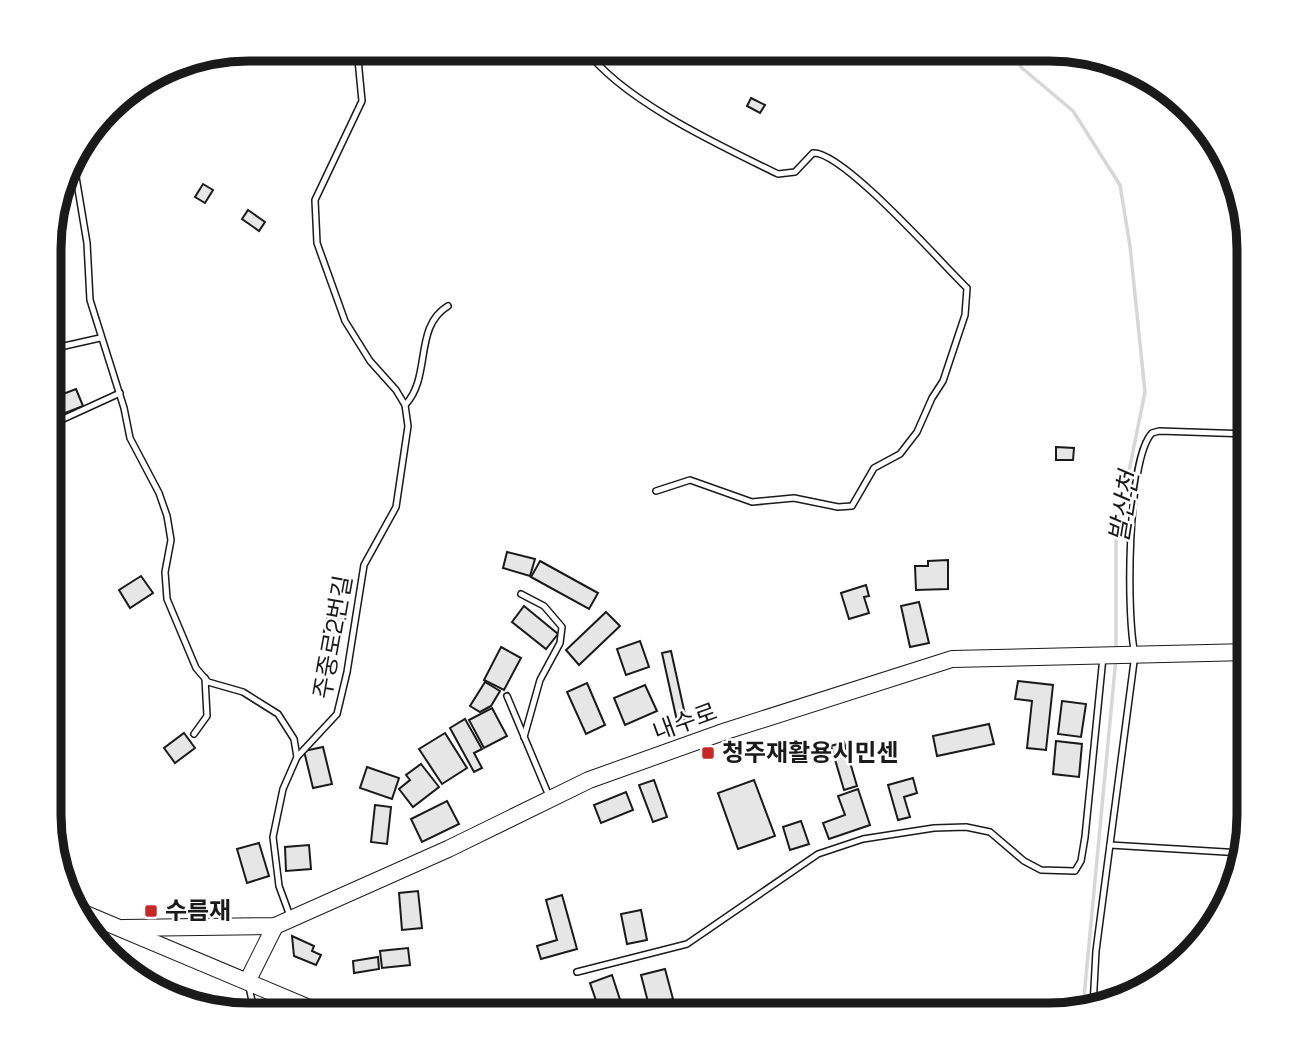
<svg xmlns="http://www.w3.org/2000/svg" width="1298" height="1064" font-family="'Space Grotesk','Noto Sans KR',sans-serif">
	<style>
		.lines { fill: none; stroke-linecap: round; stroke-linejoin: round }
		.stream { stroke: #d7d7d7; stroke-width: 3.5 }
		.building { fill: #e6e6e6; stroke: #1a1a1a; stroke-width: 2 }
		.lane-casing { stroke: #1a1a1a; stroke-width: 8 }
		.secondary-casing { stroke: #1a1a1a; stroke-width: 18 }
		.lane { stroke: #fff; stroke-width: 5 }
		.secondary { stroke: #fff; stroke-width: 16 }
		.poi-dot { fill: #c62828; stroke: #fff; stroke-width: 2.5 }
		.labels { text-anchor: middle; stroke-width: 5; stroke-linejoin: round; paint-order: stroke }
		.street-label { font-size: 24px; fill: #1a1a1a; stroke: #fff }
		.poi-label { font-size: 24px; font-weight: bold; fill: #1a1a1a; stroke: #fff; text-anchor: start }
		.water-label { font-size: 26px; font-style: italic; fill: #1a1a1a; stroke: #fff }
		.rim { fill: none; stroke: #1a1a1a; stroke-width: 9 }
	</style>
	<rect width="100%" height="100%" fill="#fff"/>
	<g class="lines">
		<g class="stream">
			<polyline points="1008,49 1022,68 1073,111 1120,185 1130,246 1145,392 1116,535 1116,650"/>
			<polyline points="1083,1008 1116,658"/>
		</g>
	</g>
	<g class="building">
		<polygon points="751,98 765,105 760,113 747,106"/>
		<polygon points="203,184 213,190 205,203 195,197"/>
		<polygon points="248,210 265,222 259,231 242,219"/>
		<polygon points="59,253 64,269 55,271 56,277 51,279 51,256"/>
		<polygon points="76,389 83,406 50,419 50,399"/>
		<polygon points="1056,447 1074,448 1073,460 1056,460"/>
		<polygon points="507,552 535,559 530,576 503,568"/>
		<polygon points="948,560 948,589 916,590 915,566 928,566 928,561"/>
		<polygon points="540,561 598,593 589,609 531,577"/>
		<polygon points="141,576 153,593 130,608 119,590"/>
		<polygon points="866,585 869,596 864,597 869,613 849,619 841,593"/>
		<polygon points="919,602 929,643 910,647 901,606"/>
		<polygon points="524,606 558,634 546,649 512,622"/>
		<polygon points="329,612 346,616 339,643 322,639"/>
		<polygon points="606,612 620,626 579,665 566,650"/>
		<polygon points="640,641 649,667 626,675 617,649"/>
		<polygon points="501,647 521,658 504,690 484,680"/>
		<polygon points="671,651 686,719 677,721 662,653"/>
		<polygon points="1018,681 1053,685 1046,750 1027,748 1032,701 1015,699"/>
		<polygon points="485,682 500,691 491,706 480,712 470,706"/>
		<polygon points="587,683 605,725 586,734 567,692"/>
		<polygon points="645,685 657,711 625,725 614,698"/>
		<polygon points="1062,701 1086,704 1081,737 1058,734"/>
		<polygon points="492,708 507,736 484,748 469,720"/>
		<polygon points="465,719 482,749 474,753 482,768 474,772 450,728"/>
		<polygon points="989,724 994,744 937,756 933,736"/>
		<polygon points="184,733 195,748 175,763 164,748"/>
		<polygon points="445,733 467,768 442,784 419,749"/>
		<polygon points="1056,741 1082,744 1079,777 1053,774"/>
		<polygon points="844,742 857,786 844,790 831,746"/>
		<polygon points="323,747 332,784 313,788 304,751"/>
		<polygon points="421,764 439,787 413,807 399,789 410,780 406,775"/>
		<polygon points="367,767 399,778 392,799 360,788"/>
		<polygon points="913,778 917,793 904,797 910,817 898,820 888,785"/>
		<polygon points="654,780 667,817 653,822 639,785"/>
		<polygon points="754,780 775,836 738,849 718,793"/>
		<polygon points="858,789 870,825 829,839 823,823 845,815 838,796"/>
		<polygon points="626,792 633,810 601,823 594,805"/>
		<polygon points="447,801 459,824 422,842 411,819"/>
		<polygon points="375,805 391,807 387,844 371,842"/>
		<polygon points="801,821 809,844 790,850 783,827"/>
		<polygon points="259,843 269,876 247,883 237,849"/>
		<polygon points="309,845 311,869 286,871 285,847"/>
		<polygon points="418,891 422,928 402,930 399,893"/>
		<polygon points="562,895 577,949 541,959 537,946 557,940 546,900"/>
		<polygon points="641,910 647,940 627,944 621,914"/>
		<polygon points="292,936 314,946 312,951 321,955 316,965 294,956"/>
		<polygon points="408,948 410,965 382,968 380,951"/>
		<polygon points="378,957 379,969 354,973 353,961"/>
		<polygon points="665,969 673,999 649,1006 641,975"/>
		<polygon points="612,975 624,1012 601,1015 590,983"/>
	</g>
	<g class="lines">
		<g class="lane-casing">
			<g id="lane">
				<path d="M585,49C623,101 721,146 778,174L795,172L813,153C843,151 941,263 967,288L965,315L943,381L932,398L917,432L900,454L874,468L852,506L838,507L794,498L752,502L690,480L656,491"/>
				<polyline points="73,159 87,243 90,300 124,408 130,438 159,493 167,516 171,540 165,572 167,599 196,668 208,682 243,692 278,714 294,739 297,757"/>
				<polyline points="51,349 100,338"/>
				<path d="M405,405C432,377 413,327 448,306"/>
				<polyline points="50,425 120,393"/>
				<polyline points="521,594 544,606 562,627 560,643 540,680 524,737"/>
				<polyline points="507,696 549,796"/>
				<polyline points="194,734 207,716 205,678"/>
				<polyline points="1110,845 1242,853"/>
				<polyline points="290,916 279,886 273,837 283,789 297,757 337,714 347,672 364,565 396,507 408,426 405,405 396,390 370,361 345,321 317,243 315,200 362,101 357,49"/>
				<polyline points="577,972 687,944 818,854 863,839 934,828 966,827 990,832 1024,861 1041,870 1075,871 1081,861 1085,837 1103,657"/>
				<polyline points="249,987 255,1015"/>
				<path d="M1093,1006L1096,951L1135,654C1126,616 1127,459 1152,433L1159,431L1249,434"/>
			</g>
		</g>
		<g class="secondary-casing">
			<g id="secondary">
				<polyline points="74,909 326,1015"/>
				<polyline points="123,928 275,926 448,849 589,780 726,731 952,659 1249,652"/>
				<polyline points="248,980 275,926"/>
			</g>
		</g>
		<use href="#lane" class="lane"/>
		<use href="#secondary" class="secondary"/>
	</g>
	<g class="poi-dot">
		<rect x="701" y="746" width="14" height="14" rx="3.5"/>
		<rect x="144" y="904" width="14" height="14" rx="3.5"/>
	</g>
	<g class="labels">
		<g class="street-label">
			<text transform="translate(333 637) rotate(-80)" y="8">주중로2번길</text>
			<text transform="translate(685 722) rotate(-20)" y="8">내수로</text>
		</g>
		<g class="poi-label">
			<text x="722" y="761">청주재활용시민센</text>
			<text x="165" y="919">수름재</text>
		</g>
		<g class="water-label">
			<text transform="translate(1124 507) rotate(-81)" y="9">발산천</text>
		</g>
	</g>
	<path d="M0 0H1298V1064H0ZM249 61H1049A188 188 0 0 1 1237 249V815A188 188 0 0 1 1049 1003H249A188 188 0 0 1 61 815V249A188 188 0 0 1 249 61Z" fill="#fff" fill-rule="evenodd"/>
	<path class="rim" d="M249 61H1049A188 188 0 0 1 1237 249V815A188 188 0 0 1 1049 1003H249A188 188 0 0 1 61 815V249A188 188 0 0 1 249 61Z"/>
</svg>
